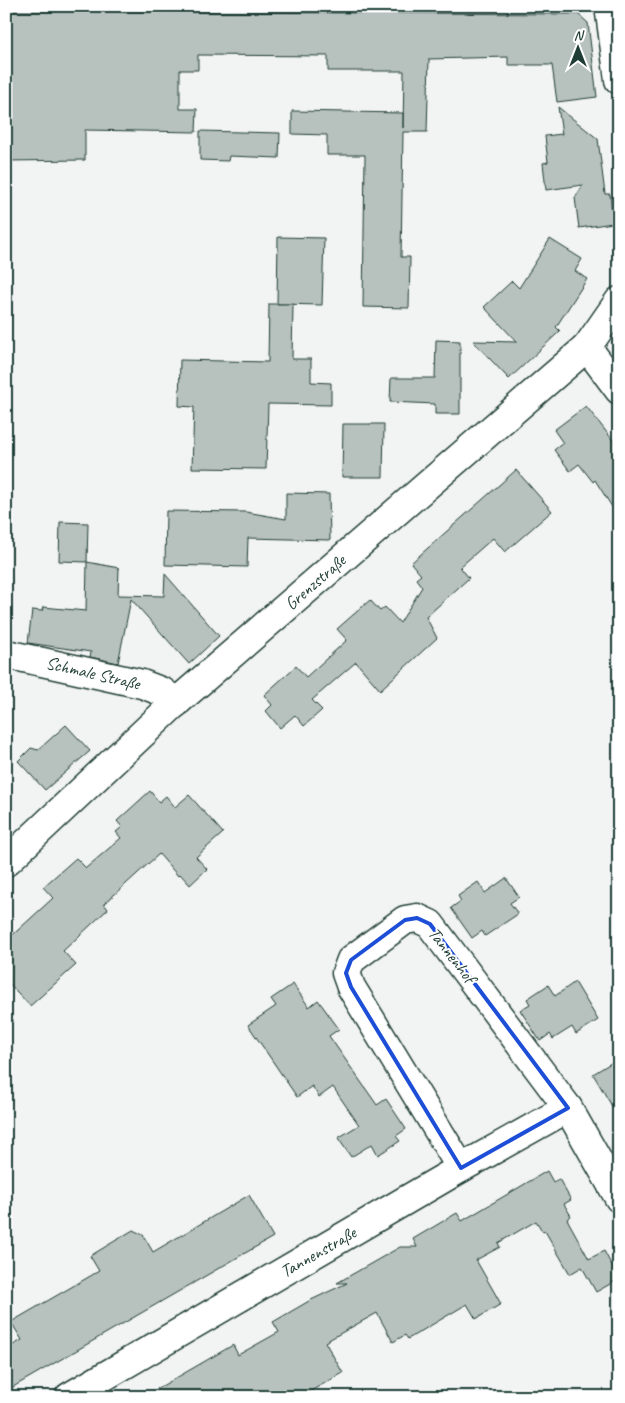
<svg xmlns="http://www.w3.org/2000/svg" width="625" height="1403" font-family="Caveat,sans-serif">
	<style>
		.building { fill: #b7c1bd; stroke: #1f3d34 }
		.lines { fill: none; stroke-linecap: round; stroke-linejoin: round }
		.street-casing { stroke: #1f3d34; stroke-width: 31 }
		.street { stroke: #fff; stroke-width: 28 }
		.marked { fill: none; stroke: #1d4ed8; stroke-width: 4; stroke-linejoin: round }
		.labels { text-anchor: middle; stroke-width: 4; stroke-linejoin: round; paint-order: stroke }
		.street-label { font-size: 18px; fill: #1f3d34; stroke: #fff }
	</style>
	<rect width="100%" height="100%" fill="#f2f3f3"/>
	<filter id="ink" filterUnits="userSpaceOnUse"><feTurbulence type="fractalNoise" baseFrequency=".02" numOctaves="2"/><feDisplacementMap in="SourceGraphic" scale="10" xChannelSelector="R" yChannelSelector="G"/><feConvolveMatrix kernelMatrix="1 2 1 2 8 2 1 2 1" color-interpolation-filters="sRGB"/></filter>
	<g filter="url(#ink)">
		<g class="building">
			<polygon points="6,11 578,14 588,23 597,97 557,102 552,65 508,65 508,57 429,59 427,132 403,132 401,257 410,257 409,308 363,307 365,155 327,155 327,135 292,134 292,111 403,113 403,128 404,71 328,71 328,56 198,55 198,70 180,70 180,109 197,109 196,132 85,130 85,160 6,161"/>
			<polygon points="558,107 598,139 605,194 610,194 613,223 579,228 575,198 583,185 546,190 543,163 548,162 545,136 562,134"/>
			<polygon points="200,131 280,133 279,158 229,156 228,161 200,160"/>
			<polygon points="278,237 324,238 322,305 277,304"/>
			<polygon points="550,239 582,259 575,271 587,279 556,327 560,331 509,379 473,341 517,342 484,307 512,281 519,288"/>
			<polygon points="269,304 293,304 292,359 311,359 311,382 331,383 331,405 268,404 266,469 192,468 194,407 179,406 180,360 268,362"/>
			<polygon points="436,340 460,341 460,414 435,414 435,404 390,402 391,378 435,378"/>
			<polygon points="586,406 619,448 619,518 595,480 593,482 579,464 570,471 554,450 563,443 554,430"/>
			<polygon points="343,424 384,424 383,477 342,477"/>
			<polygon points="516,470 552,511 505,552 493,538 460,567 469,578 426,617 437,638 380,690 356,662 312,700 322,710 304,726 295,715 280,728 266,711 272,705 264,695 296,666 306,677 347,640 337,629 370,600 380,611 385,607 400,623 422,587 416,579 421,575 411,563"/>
			<polygon points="286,493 329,494 330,540 248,538 247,567 165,565 166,511 246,512 286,519"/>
			<polygon points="60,522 88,523 87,562 59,561"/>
			<polygon points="87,562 119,568 118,595 164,596 165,574 219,636 189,664 131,599 118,663 90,657 91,652 28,643 32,610 42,611 43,607 86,611"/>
			<polygon points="66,725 90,751 45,790 18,761 31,748 38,750"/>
			<polygon points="150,791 159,802 166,796 175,807 189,795 223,833 196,857 207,869 190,885 180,874 178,876 159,854 104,904 108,909 63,951 76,965 30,1006 6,980 6,941 53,898 43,887 60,872 76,858 86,868 121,838 116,832 122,827 117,821"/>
			<polygon points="506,878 519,897 510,903 518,914 485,936 482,931 472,938 451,908 461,901 458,896 478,882 485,893"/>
			<polygon points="575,982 598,1020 576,1034 572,1027 553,1039 550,1034 540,1041 520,1010 530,1004 527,999 548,985 555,996"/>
			<polygon points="293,984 309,1007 318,1000 339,1029 329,1036 377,1105 386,1099 406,1129 396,1136 400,1141 378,1155 372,1144 351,1157 338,1138 359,1125 333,1087 319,1097 312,1086 297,1097 248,1025 276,1006 271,999"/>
			<polygon points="619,1058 619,1118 593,1074"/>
			<polygon points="547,1171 553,1182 559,1179 571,1200 564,1204 571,1216 567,1219 589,1259 604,1251 619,1279 596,1292 582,1267 570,1274 545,1231 543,1232 536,1221 498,1243 500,1247 476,1260 501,1304 476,1319 467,1304 408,1339 405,1335 393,1342 377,1313 325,1342 343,1373 300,1397 143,1397 233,1345 238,1355 279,1332 273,1322 309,1301 347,1283 337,1283 400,1247 417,1247 413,1239 457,1213 462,1221"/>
			<polygon points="249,1195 273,1237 6,1391 6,1349 22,1340 11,1322 99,1271 90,1256 133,1230 143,1235 153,1252"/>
		</g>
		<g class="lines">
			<g class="street-casing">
				<g id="street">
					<polyline points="609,6 619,80"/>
					<polyline points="587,347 619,390"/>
					<polyline points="6,654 142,684 163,692 176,703"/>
					<polyline points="6,862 172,706 587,347 619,301"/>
					<polyline points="461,1168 351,987 346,973 351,960 405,920 417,918 430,924 568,1108 619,1198"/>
					<polyline points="69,1397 461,1168 568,1108"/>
				</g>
			</g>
			<use href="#street" class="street"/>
		</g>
	</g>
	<path class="marked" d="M417,918L430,924L568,1108L461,1168L351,987L346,973L351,960L405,920Z"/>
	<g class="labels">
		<g class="street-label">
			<text transform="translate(315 582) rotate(-41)" y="6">Grenzstraße</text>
			<text transform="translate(93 673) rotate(13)" y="6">Schmale Straße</text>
			<text transform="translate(452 955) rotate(52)" y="6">Tannenhof</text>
			<text transform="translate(318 1252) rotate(-30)" y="6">Tannenstraße</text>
		</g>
	</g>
	<rect width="625" height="1403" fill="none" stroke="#fff" stroke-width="25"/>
	<rect x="12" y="12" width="600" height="1378" fill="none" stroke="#1f3d34" stroke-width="2" filter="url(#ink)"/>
	<g transform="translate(578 48)" stroke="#ffffff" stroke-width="4" paint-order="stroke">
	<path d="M0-4L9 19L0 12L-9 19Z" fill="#1f3d34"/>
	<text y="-8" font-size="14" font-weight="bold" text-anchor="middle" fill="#1f3d34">N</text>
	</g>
</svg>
